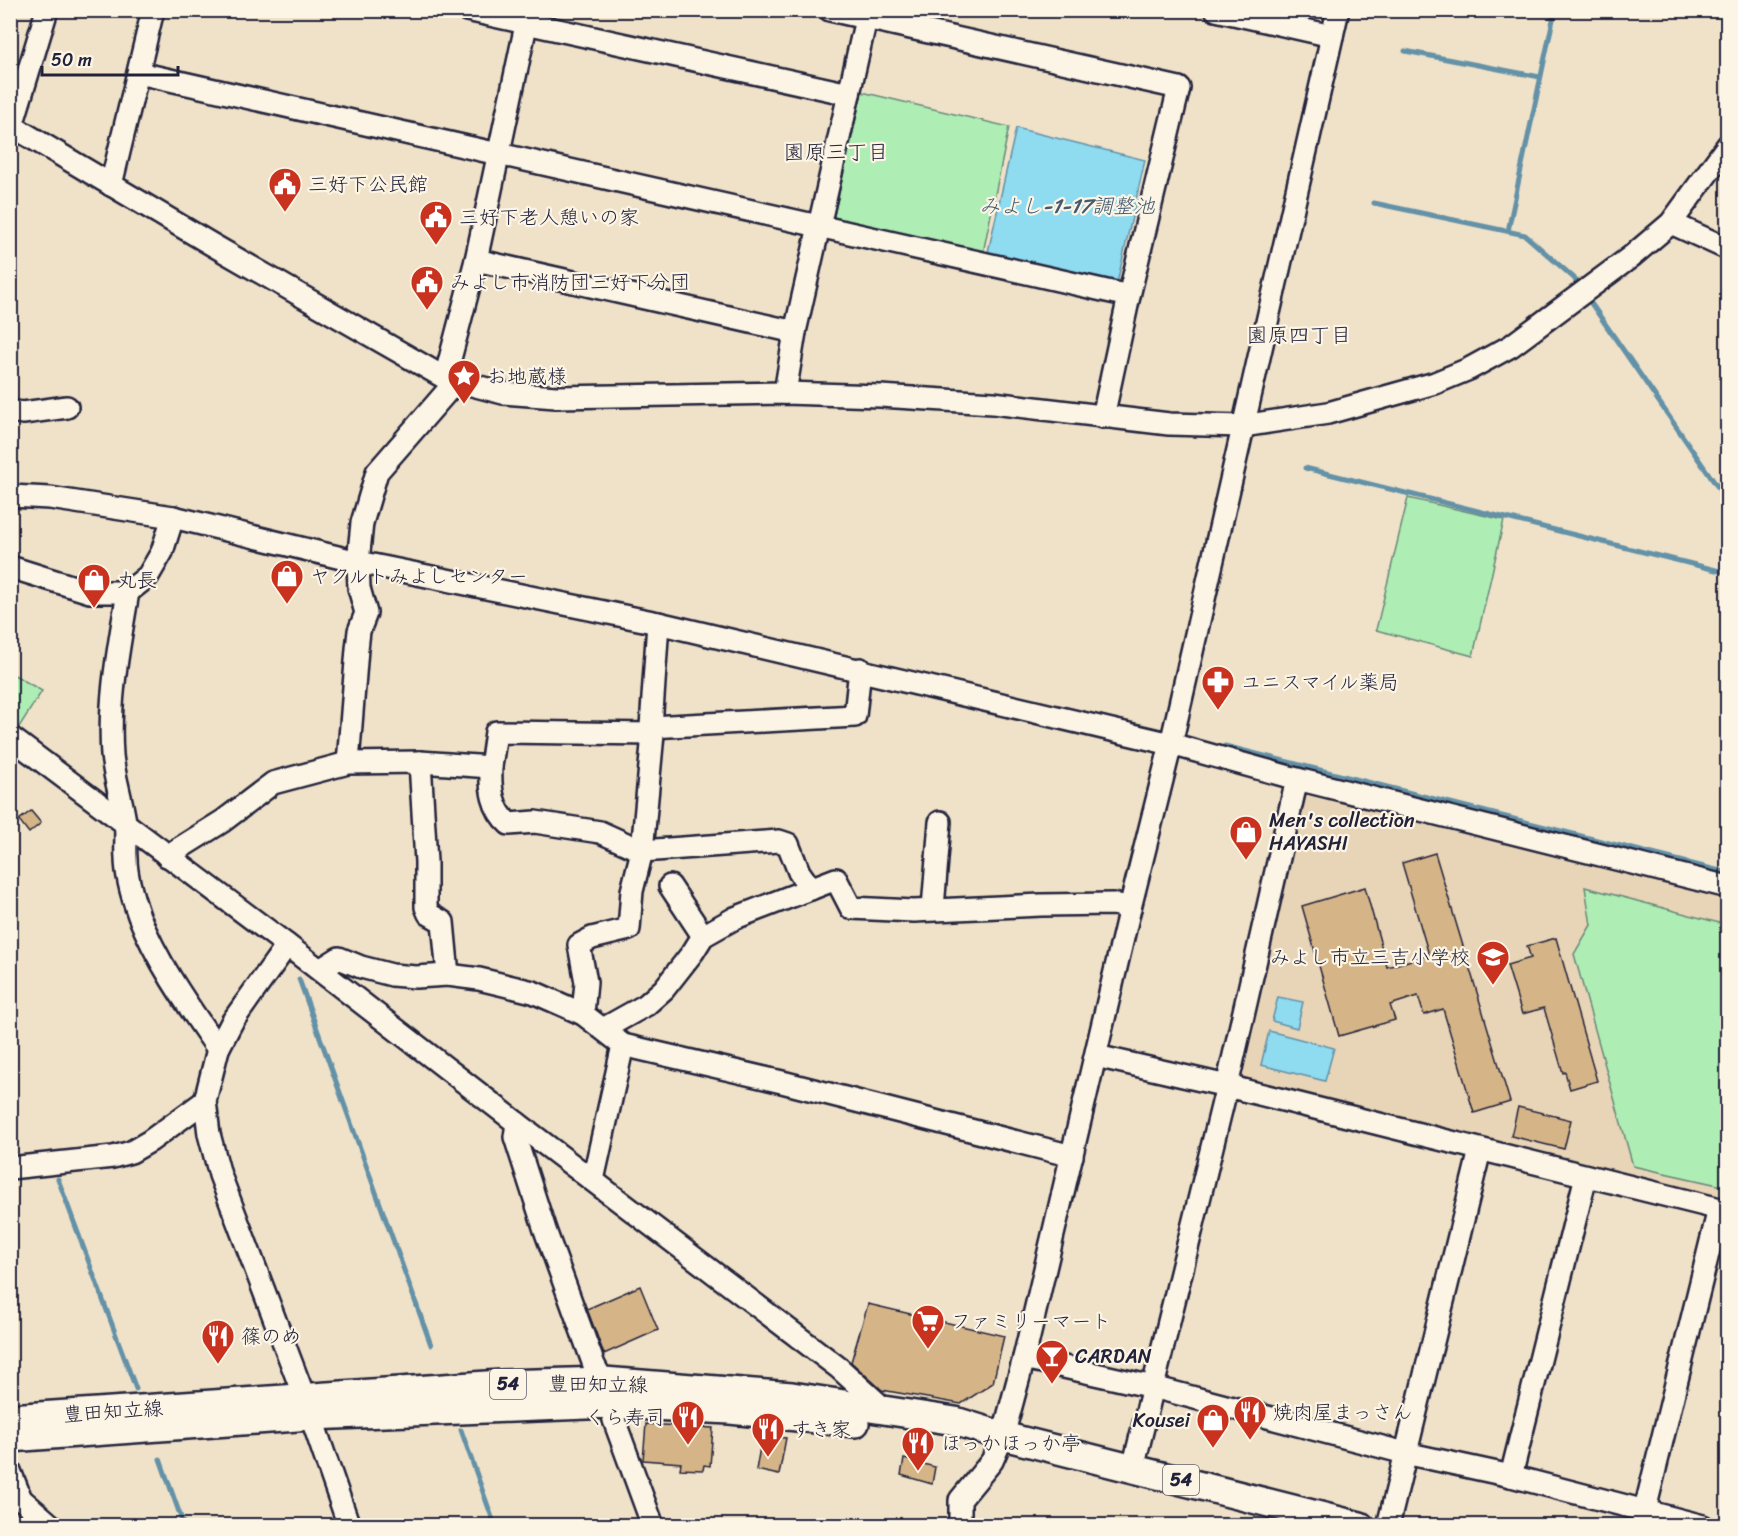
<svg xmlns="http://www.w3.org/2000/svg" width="1738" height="1536" font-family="Sriracha,'Klee One',sans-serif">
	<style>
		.built { fill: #e8d4b6 }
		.green { fill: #aeedb4; stroke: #688878; stroke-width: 1.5 }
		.water { fill: #8fdbef; stroke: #6391a7; stroke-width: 1.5 }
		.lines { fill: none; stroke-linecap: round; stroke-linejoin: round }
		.stream { stroke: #6391a7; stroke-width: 5 }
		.building { fill: #d5b588; stroke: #22223b; stroke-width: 1.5 }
		.minor-casing { stroke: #22223b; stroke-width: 26 }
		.major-casing { stroke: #22223b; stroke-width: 32 }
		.minor { stroke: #fcf5e5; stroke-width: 21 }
		.major { stroke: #fcf5e5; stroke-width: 27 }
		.labels { text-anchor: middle; stroke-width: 4.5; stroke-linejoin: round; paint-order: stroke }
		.shield { fill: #fcf5e5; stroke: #63616e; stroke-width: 1.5 }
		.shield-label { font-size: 18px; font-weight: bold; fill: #22223b }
		.poi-label { font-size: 20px; fill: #22223b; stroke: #fcf5e5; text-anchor: start }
		.street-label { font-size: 20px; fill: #22223b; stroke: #fcf5e5 }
		.neighbourhood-label { font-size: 21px; fill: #22223b; stroke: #fcf5e5 }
		.water-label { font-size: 21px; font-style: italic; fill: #435a71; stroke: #fcf5e5 }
	</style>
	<rect width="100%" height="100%" fill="#f0e2c9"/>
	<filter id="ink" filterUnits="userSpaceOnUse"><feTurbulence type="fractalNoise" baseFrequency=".0167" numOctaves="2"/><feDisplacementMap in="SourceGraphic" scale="12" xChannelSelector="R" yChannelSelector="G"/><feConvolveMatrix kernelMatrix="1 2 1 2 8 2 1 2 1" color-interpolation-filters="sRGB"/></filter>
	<g filter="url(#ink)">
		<polygon class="built" points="1304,795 1727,900 1727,1199 1242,1081 1237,1073"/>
		<g class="green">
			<polygon points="862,92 1009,127 983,253 833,219"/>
			<polygon points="1408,498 1504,520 1473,656 1376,630"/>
			<polygon points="11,673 42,691 19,727 11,721"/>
			<polygon points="1585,887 1727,925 1727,1187 1633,1166 1574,954 1591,925"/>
		</g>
		<g class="water">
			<polygon points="1016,128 1145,160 1117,283 988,252"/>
			<polygon points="1278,997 1303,1002 1297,1028 1272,1021"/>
			<polygon points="1269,1031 1334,1048 1325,1081 1261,1065"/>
		</g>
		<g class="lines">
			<g class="stream">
				<polyline points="1405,51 1540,77"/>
				<polyline points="1374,203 1525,235 1574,278 1580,288"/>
				<polyline points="1508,231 1555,10"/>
				<polyline points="1586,296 1728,502"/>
				<polyline points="1305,468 1728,573"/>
				<polyline points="1225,746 1728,873"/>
				<polyline points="299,979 431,1345"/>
				<polyline points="58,1179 136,1389"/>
				<polyline points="461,1430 495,1526"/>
				<polyline points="160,1459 184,1526"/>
			</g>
		</g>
		<g class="building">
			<polygon points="31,811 41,823 29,833 19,820"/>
			<polygon points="1435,853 1510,1102 1474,1113 1443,1009 1424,1015 1418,996 1390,1005 1395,1020 1339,1036 1302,906 1365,887 1387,967 1429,955 1402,863"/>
			<polygon points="1556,938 1597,1081 1570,1089 1565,1072 1563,1073 1544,1008 1522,1014 1507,965 1531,958 1527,946"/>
			<polygon points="1518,1107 1571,1120 1564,1149 1511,1136"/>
			<polygon points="640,1286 658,1330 604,1354 587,1309"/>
			<polygon points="868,1304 1004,1336 993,1383 961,1404 882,1390 851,1362"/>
			<polygon points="646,1424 713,1428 710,1466 704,1465 703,1470 680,1469 681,1463 643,1460"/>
			<polygon points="762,1436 786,1438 779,1475 756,1470"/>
			<polygon points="904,1459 935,1467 932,1484 901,1475"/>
		</g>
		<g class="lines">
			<g class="minor-casing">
				<g id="minor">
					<polyline points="47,10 12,126 211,244 445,378 503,393 556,397 785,393 880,396 993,403 1169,424 1243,426 1328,413 1435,383 1469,369 1511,346 1632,256 1671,223 1728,145"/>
					<polyline points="467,10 849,94"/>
					<polyline points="830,10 1179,88 1129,296"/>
					<polyline points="1216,10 1332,36"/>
					<polyline points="139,73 1129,296 1103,417"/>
					<polyline points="111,185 153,10"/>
					<polyline points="1671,223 1728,249"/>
					<polyline points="476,260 795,332"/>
					<polyline points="445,378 476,260 529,11"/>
					<polyline points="785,393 795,332 868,10"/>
					<polyline points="10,411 23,413 67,407"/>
					<polyline points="10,496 50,498 173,517 358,562 658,623 1171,744 1297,779 1728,887"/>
					<path d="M10,567L90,592H128C119,647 108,699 112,755C114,777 122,800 125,822C127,834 125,846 126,858C126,877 133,899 139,916C158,964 189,1007 218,1049"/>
					<polyline points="128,592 148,576 162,552 173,517"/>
					<polyline points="651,727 855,716 860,669"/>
					<polyline points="10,737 287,945 517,1123 839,1368 885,1410"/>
					<polyline points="420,762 426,862 426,907 429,914 443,922 448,975"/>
					<polyline points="348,763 357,649 359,631 366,613 359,588 358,562 362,523 377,472 457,380"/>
					<path d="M491,767C490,788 492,809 509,824L535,822L600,832L642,851L779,841L788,844L799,872L811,889"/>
					<polyline points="167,856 223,821 273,783 348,763 420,762 491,767 496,732 653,734"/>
					<polyline points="670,886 703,936"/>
					<polyline points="933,908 940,822"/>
					<polyline points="287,945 232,1022 218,1049 205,1101 209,1134 220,1175 305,1399 349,1526"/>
					<polyline points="320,970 339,958 361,967 392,975 416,977 448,975 479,979 533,992 583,1014 623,1045 782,1082 1072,1156"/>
					<polyline points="583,1014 586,982 579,945 592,938 629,929 632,891 642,851 653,734 651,727 658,623"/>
					<polyline points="603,1029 646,1005 664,989 693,952 703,936 735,918 836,879 851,908 914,911 1041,905 1114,904 1130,908"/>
					<polyline points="1096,1056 1227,1086 1728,1211"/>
					<path d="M517,1123L515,1137L545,1230L594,1365C605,1383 611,1399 614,1420L653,1526"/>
					<polyline points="10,1168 113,1157 131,1152 150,1141 205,1101"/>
					<polyline points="593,1180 623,1045"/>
					<polyline points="1024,1358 1153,1387 1405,1453 1511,1476 1703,1526"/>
					<polyline points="1133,1468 1227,1086 1297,779"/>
					<polyline points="10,1471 21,1499 52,1526"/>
					<polyline points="1511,1476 1586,1176"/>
					<polyline points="960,1526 960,1500 992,1461 1003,1436 1024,1358 1130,908 1171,744 1338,10"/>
					<polyline points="1388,1526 1480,1150"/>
					<polyline points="1641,1526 1719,1209"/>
				</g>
			</g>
			<g class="major-casing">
				<g id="major">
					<polyline points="10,1418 501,1384 604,1381 792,1396 955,1421 1003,1436 1360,1526"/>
					<polyline points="10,1438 311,1416 612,1404 730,1410 855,1423"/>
				</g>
			</g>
			<use href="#minor" class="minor"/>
			<use href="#major" class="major"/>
		</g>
	</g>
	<defs>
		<g id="civic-pin" transform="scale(1.725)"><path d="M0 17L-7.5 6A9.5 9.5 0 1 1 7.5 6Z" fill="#c8321e" stroke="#fcf5e5"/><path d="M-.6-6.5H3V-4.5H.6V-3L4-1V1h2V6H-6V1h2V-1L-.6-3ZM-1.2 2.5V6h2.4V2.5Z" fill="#fff"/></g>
		<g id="sight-pin" transform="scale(1.725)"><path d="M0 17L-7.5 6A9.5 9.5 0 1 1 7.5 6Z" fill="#c8321e" stroke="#fcf5e5"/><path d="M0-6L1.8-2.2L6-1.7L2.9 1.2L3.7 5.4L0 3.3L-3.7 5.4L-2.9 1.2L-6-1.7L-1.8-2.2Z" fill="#fff"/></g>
		<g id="shop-pin" transform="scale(1.725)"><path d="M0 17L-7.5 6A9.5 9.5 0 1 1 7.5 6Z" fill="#c8321e" stroke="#fcf5e5"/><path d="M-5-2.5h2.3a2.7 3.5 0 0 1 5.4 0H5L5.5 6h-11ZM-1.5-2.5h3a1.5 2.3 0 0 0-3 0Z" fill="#fff"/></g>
		<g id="pharmacy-pin" transform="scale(1.725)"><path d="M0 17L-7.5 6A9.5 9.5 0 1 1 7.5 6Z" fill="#c8321e" stroke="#fcf5e5"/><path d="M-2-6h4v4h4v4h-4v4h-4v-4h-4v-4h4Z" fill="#fff"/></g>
		<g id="school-pin" transform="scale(1.725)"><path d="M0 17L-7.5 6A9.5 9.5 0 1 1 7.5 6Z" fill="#c8321e" stroke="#fcf5e5"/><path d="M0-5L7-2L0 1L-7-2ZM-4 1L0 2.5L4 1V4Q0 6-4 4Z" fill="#fff"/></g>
		<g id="supermarket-pin" transform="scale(1.725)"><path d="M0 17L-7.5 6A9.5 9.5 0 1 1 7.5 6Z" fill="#c8321e" stroke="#fcf5e5"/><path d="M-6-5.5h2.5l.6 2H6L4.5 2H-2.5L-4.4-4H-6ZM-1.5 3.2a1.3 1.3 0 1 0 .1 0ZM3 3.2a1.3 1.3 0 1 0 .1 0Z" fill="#fff"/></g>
		<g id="restaurant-pin" transform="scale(1.725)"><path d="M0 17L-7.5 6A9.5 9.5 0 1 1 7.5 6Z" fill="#c8321e" stroke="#fcf5e5"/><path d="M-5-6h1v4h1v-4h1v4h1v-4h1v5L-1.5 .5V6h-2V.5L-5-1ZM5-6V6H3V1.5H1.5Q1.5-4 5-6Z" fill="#fff"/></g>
		<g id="bar-pin" transform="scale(1.725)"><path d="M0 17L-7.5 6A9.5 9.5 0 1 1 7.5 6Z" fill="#c8321e" stroke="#fcf5e5"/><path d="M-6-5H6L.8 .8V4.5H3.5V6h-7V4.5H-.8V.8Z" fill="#fff"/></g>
	</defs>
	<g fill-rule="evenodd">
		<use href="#civic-pin" x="285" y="184"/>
		<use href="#civic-pin" x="436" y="217"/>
		<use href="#civic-pin" x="427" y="282"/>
		<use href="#sight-pin" x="464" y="376"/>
		<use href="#shop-pin" x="287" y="576"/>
		<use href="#shop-pin" x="94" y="580"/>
		<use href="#pharmacy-pin" x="1218" y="682"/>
		<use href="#shop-pin" x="1246" y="832"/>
		<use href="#school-pin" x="1493" y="957"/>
		<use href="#supermarket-pin" x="928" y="1321"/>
		<use href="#restaurant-pin" x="218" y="1336"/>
		<use href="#bar-pin" x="1052" y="1356"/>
		<use href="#restaurant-pin" x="1250" y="1412"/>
		<use href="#restaurant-pin" x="688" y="1417"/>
		<use href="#shop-pin" x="1213" y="1420"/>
		<use href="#restaurant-pin" x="768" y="1429"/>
		<use href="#restaurant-pin" x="918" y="1443"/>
	</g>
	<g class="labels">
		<g class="shield">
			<rect x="490" y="1369" width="36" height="30" rx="4.5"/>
			<rect x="1163" y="1465" width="36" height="30" rx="4.5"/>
		</g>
		<g class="shield-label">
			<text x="508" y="1390">54</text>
			<text x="1181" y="1486">54</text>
		</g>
		<g class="poi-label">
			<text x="308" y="191">三好下公民館</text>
			<text x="459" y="224">三好下老人憩いの家</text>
			<text x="450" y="289">みよし市消防団三好下分団</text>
			<text x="487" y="383">お地蔵様</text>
			<text x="310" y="583">ヤクルトみよしセンター</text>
			<text x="117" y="587">丸長</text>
			<text x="1241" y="689">ユニスマイル薬局</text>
			<text x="1269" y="827">Men's collection<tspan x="1269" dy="23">HAYASHI</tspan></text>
			<text x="1470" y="964" text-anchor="end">みよし市立三吉小学校</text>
			<text x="951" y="1328">ファミリーマート</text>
			<text x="241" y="1343">篠のめ</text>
			<text x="1075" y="1363">CARDAN</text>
			<text x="1273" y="1419">焼肉屋まっさん</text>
			<text x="665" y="1424" text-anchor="end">くら寿司</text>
			<text x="1190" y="1427" text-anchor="end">Kousei</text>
			<text x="791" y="1436">すき家</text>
			<text x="941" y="1450">ほっかほっか亭</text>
		</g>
		<g class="street-label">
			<text transform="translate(598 1384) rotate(1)" y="7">豊田知立線</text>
			<text transform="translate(113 1411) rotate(-4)" y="7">豊田知立線</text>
		</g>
		<g class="neighbourhood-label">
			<text x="836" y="159">園原三丁目</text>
			<text x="1299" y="342">園原四丁目</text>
		</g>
		<g class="water-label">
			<text x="1067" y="213">みよし-1-17調整池</text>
		</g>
	</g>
	<rect width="1738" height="1536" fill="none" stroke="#fcf5e5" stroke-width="36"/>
	<rect x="18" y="18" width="1702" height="1500" fill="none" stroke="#22223b" stroke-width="2" filter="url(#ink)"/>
	<path d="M42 66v9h136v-9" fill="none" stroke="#22223b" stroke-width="3"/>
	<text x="51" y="66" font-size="18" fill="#22223b" stroke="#fcf5e5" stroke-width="4.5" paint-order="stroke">50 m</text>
</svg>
